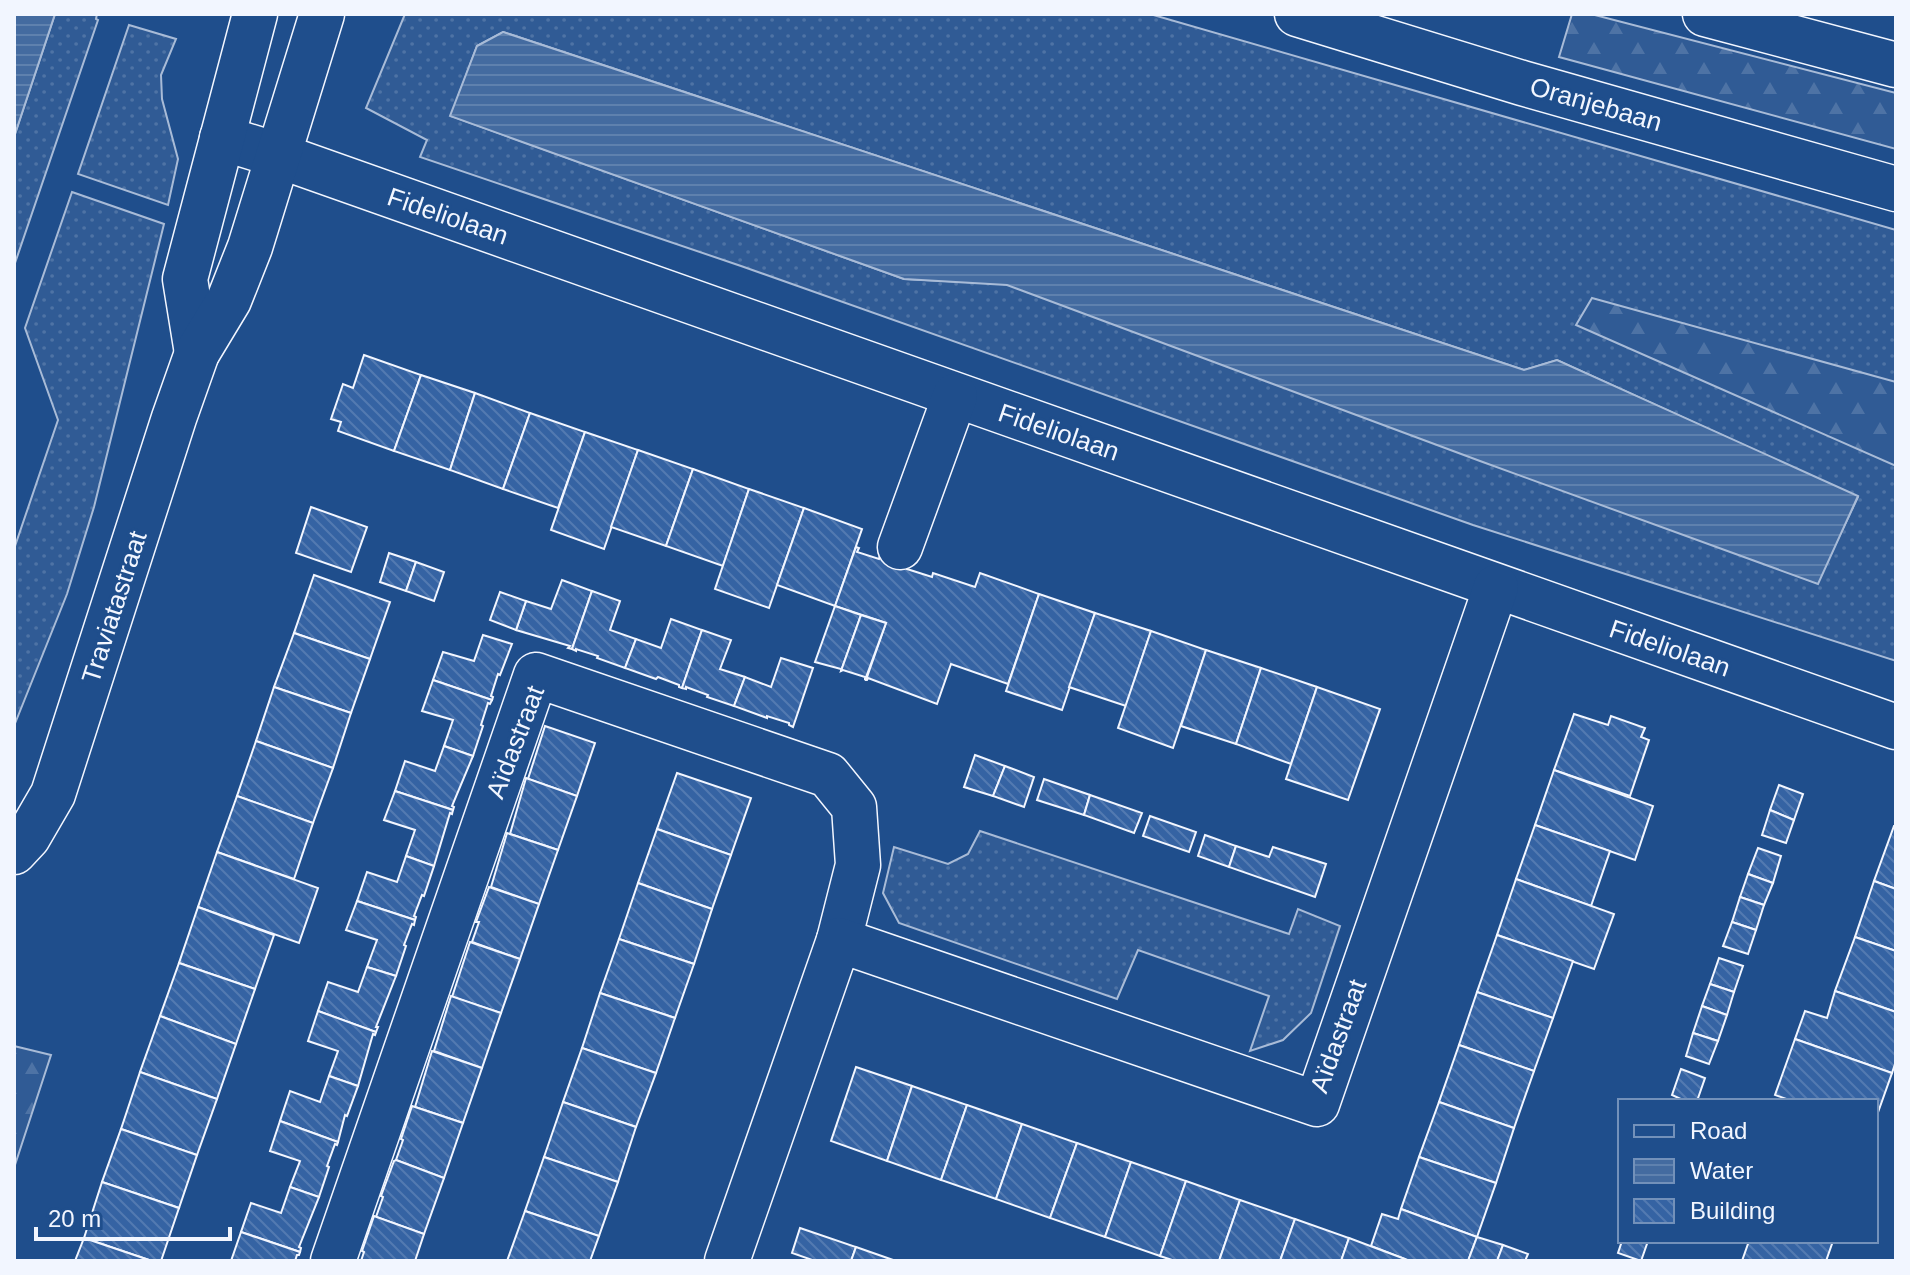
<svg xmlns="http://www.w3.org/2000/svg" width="1910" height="1275" font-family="Arial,sans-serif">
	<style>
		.grass { fill: url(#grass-dots); stroke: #a8bbd7; stroke-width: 2; fill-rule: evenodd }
		.forest { fill: url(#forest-firs); stroke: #a8bbd7; stroke-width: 2 }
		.water { fill: url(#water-rules); stroke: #a8bbd7; stroke-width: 2 }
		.building { fill: url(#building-back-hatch); stroke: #f2f6ff; stroke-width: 2 }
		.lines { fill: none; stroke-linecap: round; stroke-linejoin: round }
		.minor-casing { stroke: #f2f6ff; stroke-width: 47 }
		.major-casing { stroke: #f2f6ff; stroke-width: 47 }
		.minor { stroke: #1f4e8c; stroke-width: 44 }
		.major { stroke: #1f4e8c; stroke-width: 44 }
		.labels { text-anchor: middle; stroke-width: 6; stroke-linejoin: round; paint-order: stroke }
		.street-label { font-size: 26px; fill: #f2f6ff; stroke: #1f4e8c }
	</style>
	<defs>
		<pattern id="grass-dots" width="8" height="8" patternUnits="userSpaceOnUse" patternTransform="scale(2)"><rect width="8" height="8" fill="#305b95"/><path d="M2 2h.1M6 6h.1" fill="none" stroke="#4e73a5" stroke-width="1.8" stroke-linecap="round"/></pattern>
		<pattern id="forest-firs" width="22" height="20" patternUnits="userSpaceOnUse" patternTransform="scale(2)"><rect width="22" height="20" fill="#305b95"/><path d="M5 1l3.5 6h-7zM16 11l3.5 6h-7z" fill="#4e73a5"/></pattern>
		<pattern id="water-rules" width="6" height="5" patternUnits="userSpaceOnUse" patternTransform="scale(2)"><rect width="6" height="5" fill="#446ba0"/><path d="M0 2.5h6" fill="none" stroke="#5f81ae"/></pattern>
		<pattern id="building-back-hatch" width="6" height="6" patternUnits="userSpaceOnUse" patternTransform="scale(2)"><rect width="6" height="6" fill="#3563a3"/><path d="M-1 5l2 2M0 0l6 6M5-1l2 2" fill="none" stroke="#537ab1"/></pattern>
	</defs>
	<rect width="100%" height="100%" fill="#1f4e8c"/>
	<g class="grass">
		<polygon points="55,14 97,14 96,19 98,20 14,266 14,137"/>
		<path d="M405,14H1150L1896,230V661L1473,525L741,266L420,157L427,140L366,108ZM503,32L1524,370L1557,360L1858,497L1817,583L1007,284L904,279L451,116L477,46Z"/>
		<polygon points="129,25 176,39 161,75 162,99 178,159 168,205 78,174"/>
		<polygon points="72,192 164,224 94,507 67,594 14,726 14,549 58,420 25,328"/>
		<polygon points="980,831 1289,934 1298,909 1340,926 1311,1013 1283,1040 1250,1051 1269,996 1138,950 1117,999 899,923 883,893 894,847 948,864 968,854"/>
	</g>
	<g class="forest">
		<polygon points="1572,14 1591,14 1896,93 1896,149 1559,57"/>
		<polygon points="1592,298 1896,382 1896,466 1576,325"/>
		<polygon points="14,1046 51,1055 14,1168"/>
	</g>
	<g class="water">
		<polygon points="14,14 55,14 14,137"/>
		<polygon points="503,32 1524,370 1557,360 1858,496 1818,584 1480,461 1007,285 904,279 450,116 477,46"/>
	</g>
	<g class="building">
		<polygon points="364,355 421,375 394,451 338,431 341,422 331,419 343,384 353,388"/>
		<polygon points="421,375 475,393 450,470 394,451"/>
		<polygon points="475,393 530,413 503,489 450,470"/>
		<polygon points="530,413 585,432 558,508 503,489"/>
		<polygon points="585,432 638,450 604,549 551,530"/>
		<polygon points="638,450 693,469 666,546 611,527"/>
		<polygon points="693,469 749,489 723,566 666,546"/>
		<polygon points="749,489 804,508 769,608 715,589"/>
		<polygon points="311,507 367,527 351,572 296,553"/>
		<polygon points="804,508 862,529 835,606 777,585"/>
		<polygon points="856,547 859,548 857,552 879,559 880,555 883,557 882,560 904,567 908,565 907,569 932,577 933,573 975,587 980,573 1039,594 1008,684 951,664 937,704 868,678 867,680 866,680 886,623 835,606"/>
		<polygon points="389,553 416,562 406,591 380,582"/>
		<polygon points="416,562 444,572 434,601 406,591"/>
		<polygon points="314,575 390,602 370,659 294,633"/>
		<polygon points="562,580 592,591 572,649 568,648 570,646 516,630 526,601 551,609"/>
		<polygon points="592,591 620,601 610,630 636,639 625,668 597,658 598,656 576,649 576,651 572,649"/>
		<polygon points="500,592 526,601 516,630 490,620"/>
		<polygon points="1039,594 1095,613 1062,710 1006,691"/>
		<polygon points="835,606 861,615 841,671 841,669 815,662"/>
		<polygon points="1095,613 1151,631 1126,706 1069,687"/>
		<polygon points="861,615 886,623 865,680 865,677 843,670 841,671"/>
		<polygon points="671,619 702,630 682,688 679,687 679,685 658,677 656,679 625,668 636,639 661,648"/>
		<polygon points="702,630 731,640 720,669 745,677 734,706 707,697 708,695 686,687 686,689 682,688"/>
		<polygon points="1151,631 1206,650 1173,748 1118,728"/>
		<polygon points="294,633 370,659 351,713 274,687"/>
		<polygon points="483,635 512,644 500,675 498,674 491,696 493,697 492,700 433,680 443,652 474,661"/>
		<polygon points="1206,650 1261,668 1236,744 1181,726"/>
		<polygon points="781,658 813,668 793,727 789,725 789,723 767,716 767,718 734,706 745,677 771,687"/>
		<polygon points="1261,668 1317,687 1291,764 1236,744"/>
		<polygon points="433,680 492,700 490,704 488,703 481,725 483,726 473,756 444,746 453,720 422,711"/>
		<polygon points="274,687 351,713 333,768 256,741"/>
		<polygon points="1317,687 1380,709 1348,800 1286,779"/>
		<polygon points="1574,714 1608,725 1611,716 1645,728 1641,737 1649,740 1630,796 1554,770"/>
		<polygon points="545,726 595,743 577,796 528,779"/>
		<polygon points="256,741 333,768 313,823 237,796"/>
		<polygon points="444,746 473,756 452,806 454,807 453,810 395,791 405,761 435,771"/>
		<polygon points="975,755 1005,766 993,796 964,787"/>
		<polygon points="1005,766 1034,777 1024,807 993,796"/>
		<polygon points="1554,770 1653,806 1635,860 1535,825"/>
		<polygon points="677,773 751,798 731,855 657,829"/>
		<polygon points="526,778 577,796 558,850 510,834"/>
		<polygon points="1044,779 1090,795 1084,815 1037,800"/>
		<polygon points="1779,785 1803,794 1794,820 1770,810"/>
		<polygon points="395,791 453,810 452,814 450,813 434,866 406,856 415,830 384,820"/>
		<polygon points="1090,795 1142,813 1134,833 1084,815"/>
		<polygon points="237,796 313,823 294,879 217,852"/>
		<polygon points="1770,810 1794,820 1786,843 1762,835"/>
		<polygon points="1150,816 1196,832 1189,852 1143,836"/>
		<polygon points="1535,825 1610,851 1591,906 1516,879"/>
		<polygon points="1894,826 1896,826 1896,889 1874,881"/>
		<polygon points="657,829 731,855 712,909 638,883"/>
		<polygon points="507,833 558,850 539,904 491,887"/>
		<polygon points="1205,835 1236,846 1229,867 1198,856"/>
		<polygon points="1236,846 1269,857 1273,847 1326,864 1315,897 1229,867"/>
		<polygon points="1758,848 1781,856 1773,883 1748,874"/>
		<polygon points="217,852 318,888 299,943 198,907"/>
		<polygon points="406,856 434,866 424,896 422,895 414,916 416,917 415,920 357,901 367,872 397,882"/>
		<polygon points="1748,874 1773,883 1764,905 1740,897"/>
		<polygon points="1516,879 1614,914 1594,969 1497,935"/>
		<polygon points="1874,881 1896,889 1896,951 1855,937"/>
		<polygon points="638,883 712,909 694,964 619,939"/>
		<polygon points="489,887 539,904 520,959 472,942 479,922 476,922"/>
		<polygon points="1740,897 1764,905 1756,930 1732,922"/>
		<polygon points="357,901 415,920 414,925 412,924 404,945 406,946 396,976 367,967 377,940 346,930"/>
		<polygon points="198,907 274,935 255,989 179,963"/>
		<polygon points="1732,922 1756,930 1748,954 1723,946"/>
		<polygon points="1497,935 1573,961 1553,1018 1477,992"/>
		<polygon points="1855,937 1896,951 1896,1012 1835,991"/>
		<polygon points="619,939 694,964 675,1018 600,993"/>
		<polygon points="470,942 520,959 501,1013 452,997"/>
		<polygon points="1719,958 1743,966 1734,992 1710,984"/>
		<polygon points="179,963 255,989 236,1044 160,1016"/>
		<polygon points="367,967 396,976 376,1027 378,1027 376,1032 318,1011 328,982 358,992"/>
		<polygon points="1710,984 1734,992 1727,1015 1702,1006"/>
		<polygon points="1835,991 1896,1012 1896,1061 1892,1073 1795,1039 1805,1011 1827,1018"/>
		<polygon points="1477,992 1553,1018 1534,1071 1459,1045"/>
		<polygon points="600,993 675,1018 656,1073 582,1048"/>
		<polygon points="451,996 501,1013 482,1068 434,1051"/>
		<polygon points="1702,1006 1727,1015 1718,1041 1693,1033"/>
		<polygon points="318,1011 376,1032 375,1035 373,1034 358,1086 329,1076 338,1051 308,1041"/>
		<polygon points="160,1016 236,1044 217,1099 140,1072"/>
		<polygon points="1693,1033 1718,1041 1709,1064 1686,1056"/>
		<polygon points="1795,1039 1892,1073 1876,1118 1876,1101 1792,1101 1775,1095"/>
		<polygon points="1459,1045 1534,1071 1514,1128 1439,1102"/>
		<polygon points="582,1048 656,1073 636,1127 563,1102"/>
		<polygon points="432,1051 482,1068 463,1123 415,1107"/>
		<polygon points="856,1067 912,1086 887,1161 831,1141"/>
		<polygon points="1681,1069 1705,1078 1697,1101 1685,1101 1672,1095"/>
		<polygon points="140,1072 217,1099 197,1155 121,1129"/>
		<polygon points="329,1076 358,1086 347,1116 345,1115 338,1142 280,1121 290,1091 320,1102"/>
		<polygon points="912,1086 967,1105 941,1180 887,1161"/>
		<polygon points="563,1102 636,1127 618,1182 544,1157"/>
		<polygon points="1439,1102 1514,1128 1496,1183 1419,1157"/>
		<polygon points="967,1105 1022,1124 996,1199 941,1180"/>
		<polygon points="412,1106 463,1123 444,1178 396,1160 403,1140 401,1139"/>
		<polygon points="280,1121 338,1142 337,1145 335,1144 327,1166 329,1167 319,1197 290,1187 300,1161 270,1151"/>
		<polygon points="1022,1124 1077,1143 1050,1218 996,1199"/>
		<polygon points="121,1129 197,1155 179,1208 102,1182"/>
		<polygon points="1077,1143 1131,1162 1105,1237 1050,1218"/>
		<polygon points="544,1157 618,1182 599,1236 525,1211"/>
		<polygon points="1419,1157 1496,1183 1477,1237 1401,1209"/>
		<polygon points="396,1160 444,1178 424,1234 376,1217 383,1197 381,1196 394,1161"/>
		<polygon points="1131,1162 1186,1181 1160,1256 1105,1237"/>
		<polygon points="1186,1181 1240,1200 1219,1261 1175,1261 1160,1256"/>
		<polygon points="102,1182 179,1208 161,1261 152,1261 84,1238"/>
		<polygon points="290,1187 319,1197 299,1247 301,1248 300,1252 241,1232 251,1203 281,1213"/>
		<polygon points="1240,1200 1295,1219 1280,1261 1219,1261"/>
		<polygon points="1401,1209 1477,1237 1468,1261 1410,1261 1371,1246 1382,1214 1398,1219"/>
		<polygon points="525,1211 599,1236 590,1261 507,1261"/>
		<polygon points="374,1216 424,1234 415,1261 361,1261 364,1252 362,1251"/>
		<polygon points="1295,1219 1349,1238 1341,1261 1280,1261"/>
		<polygon points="800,1228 856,1247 851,1261 815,1261 792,1253"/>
		<polygon points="241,1232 300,1252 299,1255 297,1255 295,1261 231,1261"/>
		<polygon points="1477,1237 1503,1245 1497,1261 1468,1261"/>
		<polygon points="84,1238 152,1261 75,1261"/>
		<polygon points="1349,1238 1405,1259 1404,1261 1341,1261"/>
		<polygon points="1622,1241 1648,1241 1641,1261 1618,1253"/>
		<polygon points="1749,1241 1833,1241 1826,1261 1742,1261"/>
		<polygon points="1503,1245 1528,1254 1525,1261 1497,1261"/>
		<polygon points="856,1247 896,1261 851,1261"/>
	</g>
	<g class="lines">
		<g class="minor-casing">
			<g id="minor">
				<polyline points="222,138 277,155 1896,727"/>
				<polyline points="197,353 185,279 255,14"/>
				<polyline points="900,547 955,396"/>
				<polyline points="14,852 28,837 53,794 174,418 197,353 229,300 250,247 322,14"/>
				<polyline points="333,1261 536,675 828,775 854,807 858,865 839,940"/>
				<polyline points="727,1261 839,940 1317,1104 1496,587"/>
			</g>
		</g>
		<g class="major-casing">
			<g id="major">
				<polyline points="1297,14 1522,83 1896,189"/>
				<polyline points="1705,14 1896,65"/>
			</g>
		</g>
		<use href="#minor" class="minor"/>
		<use href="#major" class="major"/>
	</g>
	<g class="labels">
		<g class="street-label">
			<text transform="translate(1596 104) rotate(16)" y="9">Oranjebaan</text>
			<text transform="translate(448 216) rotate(19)" y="9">Fideliolaan</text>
			<text transform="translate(1059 432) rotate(19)" y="9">Fideliolaan</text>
			<text transform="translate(114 607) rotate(-72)" y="9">Traviatastraat</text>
			<text transform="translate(1670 648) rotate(19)" y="9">Fideliolaan</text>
			<text transform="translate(515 742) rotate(-69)" y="9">Aïdastraat</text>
			<text transform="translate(1338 1036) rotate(-70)" y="9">Aïdastraat</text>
		</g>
	</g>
	<rect width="1910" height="1275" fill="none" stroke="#f2f6ff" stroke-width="32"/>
	<rect x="1618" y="1099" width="260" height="144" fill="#1f4e8c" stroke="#7391ba" stroke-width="2"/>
	<rect x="1634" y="1125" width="40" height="12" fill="#1f4e8c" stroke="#7391ba" stroke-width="2"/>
	<text x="1690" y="1139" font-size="24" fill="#f2f6ff">Road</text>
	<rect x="1634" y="1159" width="40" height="24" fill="url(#water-rules)" stroke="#7391ba" stroke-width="2"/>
	<text x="1690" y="1179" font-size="24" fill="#f2f6ff">Water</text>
	<rect x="1634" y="1199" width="40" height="24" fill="url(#building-back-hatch)" stroke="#7391ba" stroke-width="2"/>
	<text x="1690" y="1219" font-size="24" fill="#f2f6ff">Building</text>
	<path d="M36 1227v12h194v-12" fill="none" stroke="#f2f6ff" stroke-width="4"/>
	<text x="48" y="1227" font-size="24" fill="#f2f6ff" stroke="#1f4e8c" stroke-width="6" paint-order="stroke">20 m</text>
</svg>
